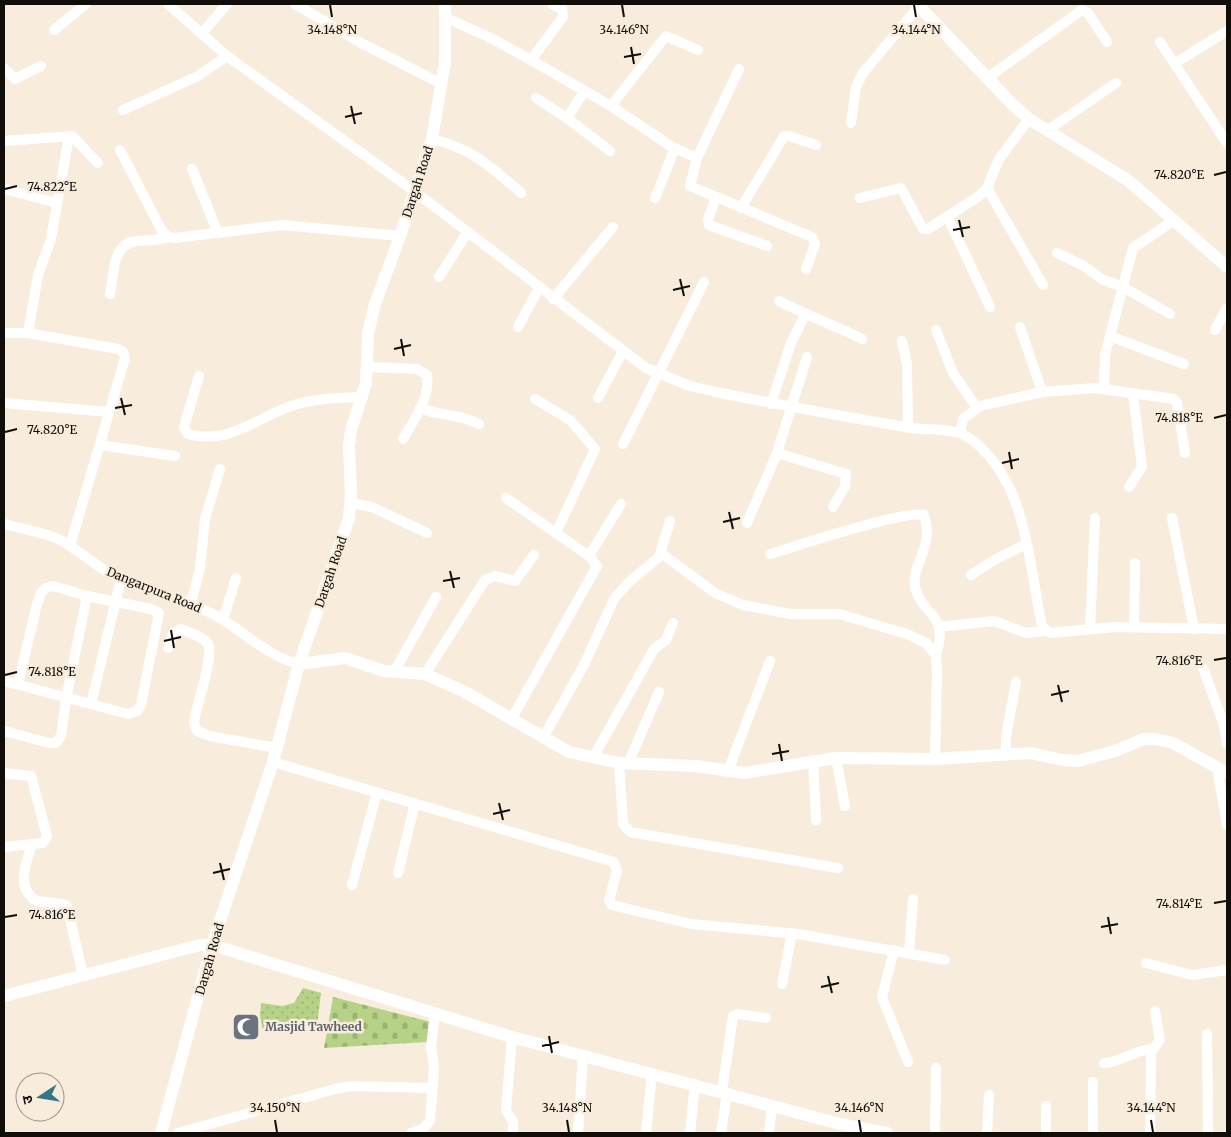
<svg xmlns="http://www.w3.org/2000/svg" width="1231" height="1137" font-family="Merriweather,'Noto Sans Devanagari',serif">
	<style>
		.grass { fill: url(#grass-dots) }
		.cemetery { fill: url(#cemetery-stones) }
		.lines { fill: none; stroke-linecap: round; stroke-linejoin: round }
		.minor { stroke: #fff; stroke-width: 10 }
		.tertiary { stroke: #fff; stroke-width: 12 }
		.ticks { fill: none; stroke: #110d08; stroke-width: 2 }
		.labels { text-anchor: middle; stroke-width: 5; stroke-linejoin: round; paint-order: stroke }
		.street-label { font-size: 12px; fill: #110d08; stroke: #f8eddc }
		.worship-label { font-size: 12px; font-weight: bold; fill: #5b616d; stroke: #f8eddc; text-anchor: start }
		.ticks-label { font-size: 12px; text-anchor: middle; fill: #110d08; stroke: #f8eddc; stroke-width: 5; stroke-linejoin: round; paint-order: stroke }
	</style>
	<defs>
		<pattern id="grass-dots" width="8" height="8" patternUnits="userSpaceOnUse" patternTransform="scale(1.25)"><rect width="8" height="8" fill="#b5d286"/><path d="M2 2h.1M6 6h.1" fill="none" stroke="#9bb372" stroke-width="1.8" stroke-linecap="round"/></pattern>
		<pattern id="cemetery-stones" width="16" height="16" patternUnits="userSpaceOnUse" patternTransform="scale(1.25)"><rect width="16" height="16" fill="#b5d286"/><path d="M2 7V4a2 2 0 0 1 4 0v3zM10 15v-3a2 2 0 0 1 4 0v3z" fill="#9bb372"/></pattern>
	</defs>
	<rect width="100%" height="100%" fill="#f8eddc"/>
	<polygon class="grass" points="303,988 321,993 317,1026 263,1030 260,1016 261,1003 282,1006 294,1003"/>
	<polygon class="cemetery" points="333,997 431,1022 427,1042 324,1048"/>
	<g class="lines">
		<g class="minor">
			<path d="M168,4L227,56L414,191L646,368L690,386L716,392C779,405 842,416 905,427C923,431 945,427 962,434C982,443 999,467 1009,487C1028,525 1033,584 1042,626L1050,633L1115,627L1227,629"/>
			<polyline points="295,4 361,43 442,84"/>
			<polyline points="446,18 489,37 531,60 611,106 672,147 697,158"/>
			<polyline points="54,30 86,4"/>
			<polyline points="202,33 227,4"/>
			<polyline points="1160,42 1227,143"/>
			<polyline points="531,60 563,17 562,9 552,4"/>
			<polyline points="1175,63 1227,31"/>
			<polyline points="4,68 15,79 41,66"/>
			<polyline points="739,69 697,158 690,186 812,237 815,244 806,269"/>
			<polyline points="987,78 1082,10 1088,13 1107,42"/>
			<polyline points="536,98 567,118 610,151"/>
			<polyline points="611,106 666,36 698,50"/>
			<polyline points="123,110 198,76 227,56"/>
			<polyline points="567,118 584,92"/>
			<polyline points="851,123 856,87 863,73 919,6"/>
			<polyline points="1048,130 1116,83"/>
			<path d="M432,139C473,149 490,166 521,193"/>
			<polyline points="4,141 72,136 98,163"/>
			<polyline points="120,150 162,231 168,237 175,238 282,225 400,236"/>
			<polyline points="192,169 218,233"/>
			<polyline points="987,188 1043,285"/>
			<polyline points="4,189 57,203"/>
			<polyline points="655,198 675,148"/>
			<polyline points="860,198 901,188 923,229 928,229 979,196 987,188 999,159 1029,119"/>
			<polyline points="715,199 708,220 709,225 767,246"/>
			<polyline points="741,208 784,136 789,136 816,145"/>
			<polyline points="948,218 990,307"/>
			<polyline points="1057,253 1084,266 1103,280 1121,286 1170,314"/>
			<polyline points="439,277 467,233"/>
			<path d="M110,294C114,274 112,243 137,241C148,240 158,241 168,237"/>
			<polyline points="553,299 613,227"/>
			<path d="M779,301C806,315 834,325 862,339"/>
			<polyline points="518,327 539,288"/>
			<polyline points="1020,327 1042,392"/>
			<polyline points="936,330 953,373 977,408"/>
			<polyline points="1215,330 1227,308"/>
			<polyline points="4,333 28,333 118,349 123,352 125,358 70,546"/>
			<polyline points="28,333 38,275 51,239 69,136"/>
			<polyline points="1110,336 1184,364"/>
			<polyline points="902,341 907,364 908,428"/>
			<path d="M368,367L417,369L427,375C431,397 413,421 403,439"/>
			<path d="M199,376L184,427L188,434C228,446 257,417 294,405C316,398 340,398 363,397"/>
			<polyline points="1104,388 1105,355 1133,248 1173,221"/>
			<polyline points="598,398 623,351"/>
			<polyline points="535,399 570,420 595,449 556,533"/>
			<polyline points="4,403 109,412"/>
			<polyline points="771,404 791,343 805,315"/>
			<path d="M420,408C440,416 461,414 479,424"/>
			<polyline points="960,433 963,419 980,406 1042,392 1095,388 1174,399 1177,403 1185,453"/>
			<polyline points="623,444 704,282"/>
			<polyline points="100,445 175,456"/>
			<polyline points="777,453 846,474 845,486 833,507"/>
			<polyline points="1129,487 1142,467 1133,394"/>
			<polyline points="506,498 589,556 597,566 512,718"/>
			<polyline points="351,503 372,507 427,533"/>
			<polyline points="1172,518 1194,629"/>
			<polyline points="747,523 777,453 807,357"/>
			<path d="M4,524C22,529 45,532 62,541C82,552 98,569 119,578C151,592 184,599 215,615C244,631 266,656 299,664"/>
			<polyline points="661,553 715,593 743,605 790,614 839,614 907,634 926,643 936,655 937,673 935,759"/>
			<path d="M770,554C794,547 907,509 924,515C935,546 911,565 915,587C922,616 950,613 936,655"/>
			<polyline points="589,556 621,504"/>
			<polyline points="971,575 994,560 1026,544"/>
			<polyline points="191,602 200,569 205,519 220,469"/>
			<polyline points="223,620 236,578"/>
			<polyline points="939,627 994,621 1026,633 1045,631"/>
			<polyline points="1134,627 1135,563"/>
			<polyline points="1090,629 1095,518"/>
			<path d="M168,648L173,633L181,629C189,633 203,636 208,644C214,655 198,702 195,716L194,723L197,731L210,736L277,748"/>
			<polyline points="1203,668 1224,725 1227,744"/>
			<polyline points="394,672 436,597"/>
			<polyline points="425,674 485,580 495,576 515,581 534,555"/>
			<polyline points="4,681 128,714 137,711 141,705 159,613 151,609 87,596 53,586 46,588 41,593 37,604 18,684"/>
			<polyline points="91,704 121,579"/>
			<polyline points="4,731 49,743 56,743 61,736 66,699 87,596"/>
			<polyline points="543,738 585,663 614,599 628,583 659,557 670,521"/>
			<polyline points="1006,754 1006,737 1016,682"/>
			<polyline points="593,758 654,649 666,640 673,623"/>
			<polyline points="836,758 845,806"/>
			<polyline points="813,760 816,820"/>
			<polyline points="273,762 614,862 617,871 609,900 612,905 691,924 798,934 945,960"/>
			<polyline points="619,763 623,824 630,832 838,868"/>
			<polyline points="628,764 659,692"/>
			<polyline points="1217,767 1227,825"/>
			<polyline points="728,771 770,661"/>
			<polyline points="4,773 31,776 47,836 43,843 4,847"/>
			<path d="M32,844C26,864 15,886 36,901L62,904L67,906L83,975"/>
			<polyline points="398,873 415,803"/>
			<polyline points="352,885 377,792"/>
			<polyline points="894,950 882,997 908,1062"/>
			<polyline points="909,952 913,899"/>
			<polyline points="1146,963 1192,975 1227,970"/>
			<polyline points="782,984 792,933"/>
			<polyline points="1207,1034 1208,1133"/>
			<polyline points="512,1037 506,1110 513,1122 513,1133"/>
			<path d="M1104,1063C1122,1062 1134,1050 1152,1049"/>
			<polyline points="1093,1082 1093,1133"/>
			<polyline points="722,1091 733,1016 738,1014 766,1018"/>
			<polyline points="1046,1106 1046,1133"/>
			<polyline points="178,1133 335,1089 351,1086 432,1088"/>
			<polyline points="411,1133 423,1129 430,1121 434,1068 431,1047 435,1013"/>
			<polyline points="578,1133 583,1055"/>
			<polyline points="646,1133 652,1073"/>
			<polyline points="690,1133 695,1084"/>
			<polyline points="721,1133 727,1093"/>
			<polyline points="769,1133 772,1105"/>
			<polyline points="935,1133 936,1068"/>
			<polyline points="987,1133 989,1095"/>
			<polyline points="1150,1133 1151,1052 1160,1040 1155,1011"/>
		</g>
		<g class="tertiary">
			<polyline points="917,4 1012,104 1029,119 1129,181 1227,267"/>
			<polyline points="299,664 345,658 384,671 425,674 465,692 569,752 619,763 696,766 744,773 836,758 935,759 1031,753 1063,760 1078,761 1115,751 1144,739 1155,739 1173,743 1227,773"/>
			<polyline points="4,996 200,945 212,945 512,1037 840,1124 887,1133"/>
			<polyline points="161,1133 212,945 273,762 299,664 349,518 351,494 349,446 351,430 366,383 368,333 375,304 400,236 432,139 445,62 445,4"/>
		</g>
	</g>
	<path class="ticks" d="M330,5L332,17M622,5L624,17M914,5L916,17M631,47L634,64M624,57L641,54M351,106L355,124M345,117L362,113M1214,175L1226,172M5,189L17,186M959,220L963,237M953,230L970,227M680,279L684,296M673,290L690,286M401,339L404,356M394,349L411,345M121,398L125,415M115,408L132,405M1214,418L1226,415M5,432L17,429M1009,452L1012,469M1002,463L1019,459M729,512L733,529M723,522L740,518M450,571L454,588M443,581L460,578M171,630L174,648M164,641L181,637M1214,660L1226,658M5,675L17,672M1058,685L1062,702M1051,695L1069,691M779,744L782,761M772,754L789,751M499,803L503,820M493,814L510,810M220,863L224,880M213,873L230,869M1214,903L1226,901M5,917L17,915M1108,917L1111,934M1101,927L1118,924M828,976L832,993M821,987L839,983M549,1036L552,1053M542,1046L559,1042M275,1120L277,1132M567,1120L569,1132M859,1120L861,1132M1151,1120L1153,1132"/>
	<defs>
		<g id="mosque-square" transform="scale(1.4375)"><rect x="-9" y="-9" width="18" height="18" rx="4" fill="#6b7280" stroke="#f8eddc"/><path d="M3.5-4.9A6 6 0 1 0 3.5 4.9A5 5 0 1 1 3.5-4.9Z" fill="#fff"/></g>
	</defs>
	<g fill-rule="evenodd">
		<use href="#mosque-square" x="246" y="1027"/>
	</g>
	<g class="labels">
		<g class="street-label">
			<text transform="translate(418 182) rotate(-72)" y="4">Dargah Road</text>
			<text transform="translate(331 572) rotate(-71)" y="4">Dargah Road</text>
			<text transform="translate(154 590) rotate(22)" y="4">Dangarpura Road</text>
			<text transform="translate(210 959) rotate(-74)" y="4">Dargah Road</text>
		</g>
		<g class="worship-label">
			<text x="265" y="1031">Masjid Tawheed</text>
		</g>
	</g>
	<g class="ticks-label">
		<text x="332" y="34">34.148°N</text>
		<text x="624" y="34">34.146°N</text>
		<text x="916" y="34">34.144°N</text>
		<text x="1179" y="179">74.820°E</text>
		<text x="52" y="191">74.822°E</text>
		<text x="1179" y="422">74.818°E</text>
		<text x="52" y="434">74.820°E</text>
		<text x="1179" y="665">74.816°E</text>
		<text x="52" y="676">74.818°E</text>
		<text x="1179" y="908">74.814°E</text>
		<text x="52" y="919">74.816°E</text>
		<text x="275" y="1112">34.150°N</text>
		<text x="567" y="1112">34.148°N</text>
		<text x="859" y="1112">34.146°N</text>
		<text x="1151" y="1112">34.144°N</text>
	</g>
	<rect width="1231" height="1137" fill="none" stroke="#110d08" stroke-width="10"/>
	<g transform="translate(40 1097) rotate(258)"><circle r="24" fill="#f8eddc" stroke="#9c9387"/>
	<path d="M0-4L9 19L0 12L-9 19Z" fill="#337687"/>
	<text y="-8" font-size="14" font-weight="bold" text-anchor="middle" fill="#110d08">उ</text>
	</g>
</svg>
